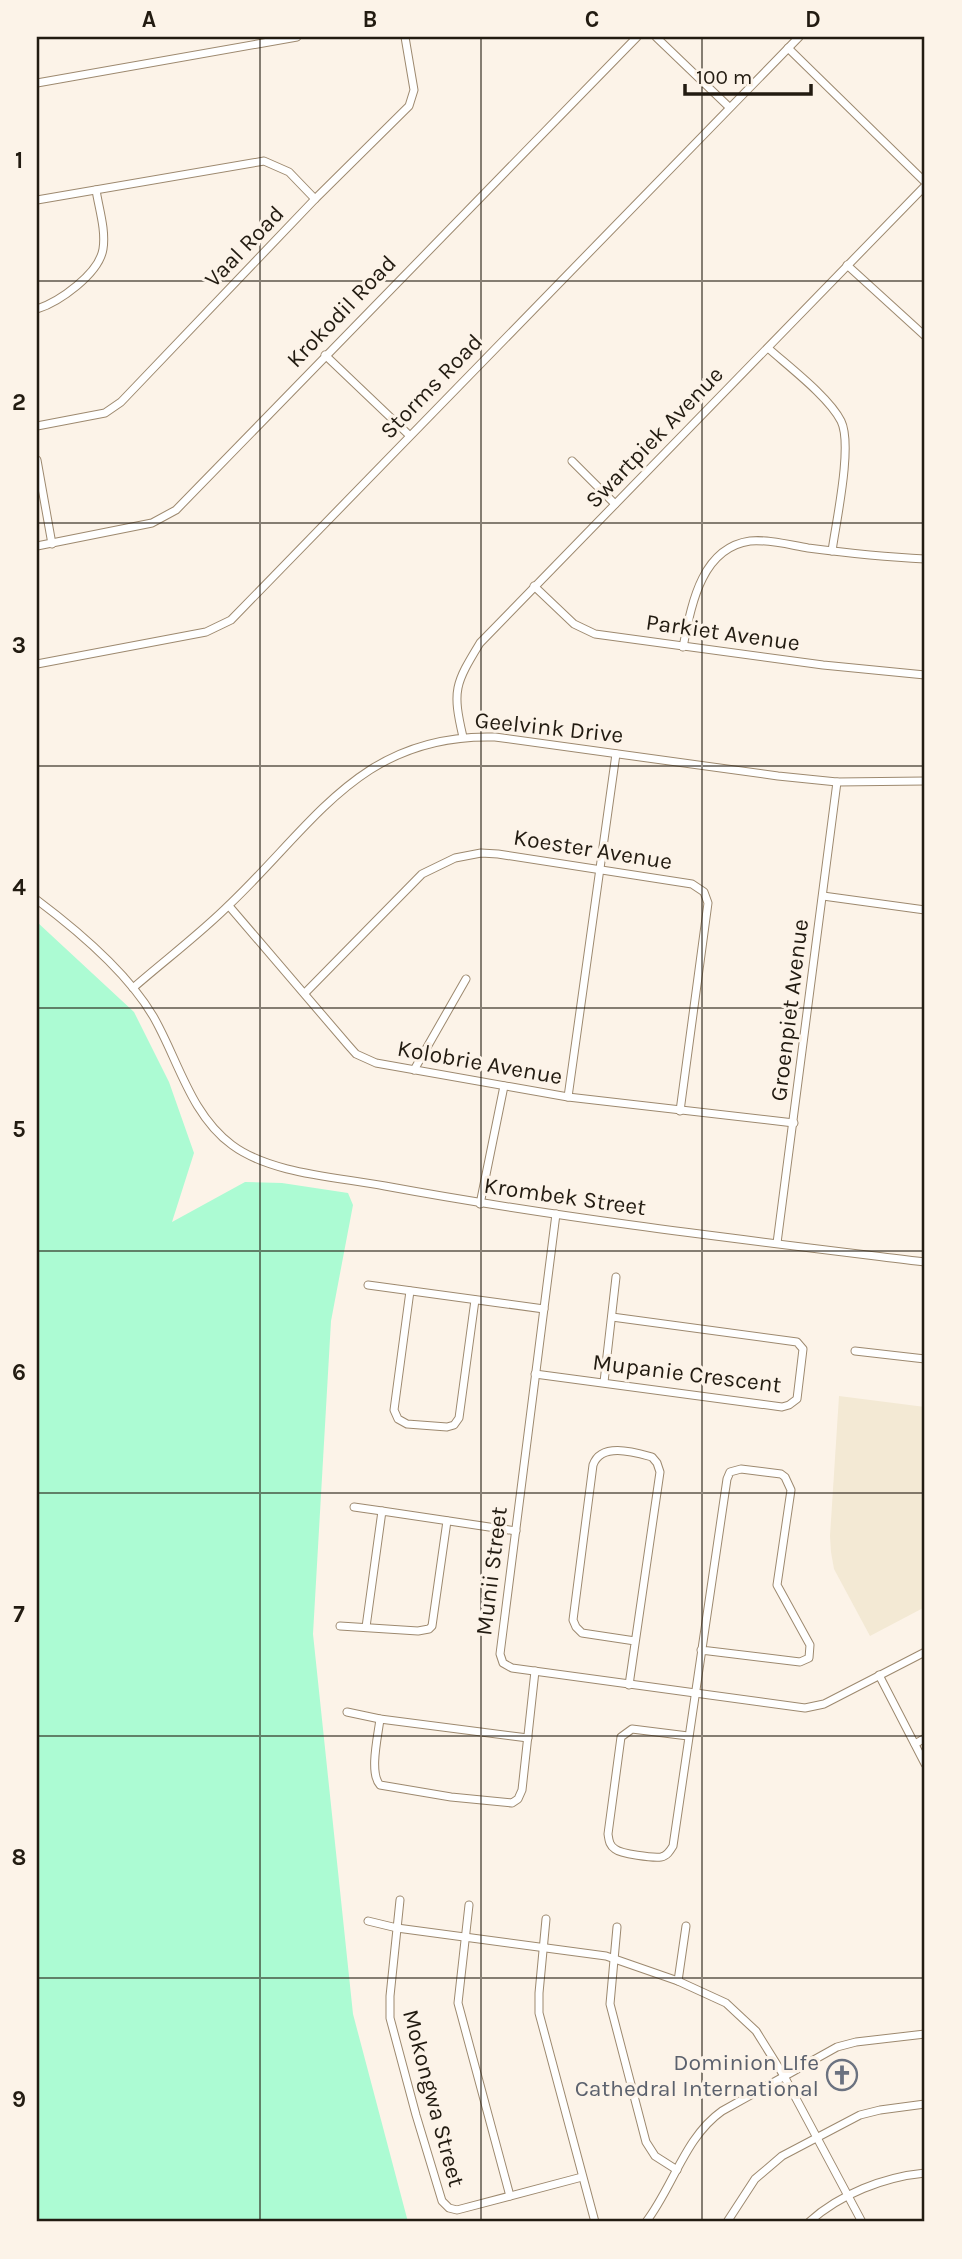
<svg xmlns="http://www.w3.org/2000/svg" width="962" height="2259" font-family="Karla,sans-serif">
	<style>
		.education { fill: #f3e9d4 }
		.green { fill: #acfbd3 }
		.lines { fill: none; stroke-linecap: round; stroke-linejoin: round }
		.street-casing { stroke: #9d896f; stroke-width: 9 }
		.street { stroke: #fff; stroke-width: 7 }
		.grid { fill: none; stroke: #221b11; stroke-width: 2; stroke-opacity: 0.55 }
		.labels { text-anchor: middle; stroke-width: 6; stroke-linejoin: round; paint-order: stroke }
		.street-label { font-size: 23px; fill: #221b11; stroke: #fcf3e8 }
		.worship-label { font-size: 23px; fill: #5b616d; stroke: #fcf3e8; text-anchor: end }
		.neatline { fill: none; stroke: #221b11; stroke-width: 2.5 }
		.grid-label { font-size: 23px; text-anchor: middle; font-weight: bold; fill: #221b11 }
	</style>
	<rect width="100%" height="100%" fill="#fcf3e8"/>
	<polygon class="education" points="839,1396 925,1407 925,1607 870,1636 834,1569 831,1552 830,1536"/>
	<polygon class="green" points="37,922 134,1012 169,1082 194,1153 172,1222 245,1182 282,1183 348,1193 353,1205 331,1321 313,1634 353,2014 408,2222 37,2222"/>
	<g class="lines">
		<g class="street-casing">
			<g id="street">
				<polyline points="656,37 729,107"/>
				<polyline points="788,48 925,182"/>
				<polyline points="37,83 297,37"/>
				<polyline points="37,200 264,161 289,172 315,199"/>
				<polyline points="847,265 925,336"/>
				<path d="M37,309C59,302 99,274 103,249C106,230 99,209 96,190"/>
				<path d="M768,348C788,366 829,397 841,421C853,445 836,522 832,551"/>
				<polyline points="325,355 409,435"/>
				<polyline points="37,426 105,413 121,402 315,199 409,106 414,90 405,37"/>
				<polyline points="37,460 52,544"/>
				<polyline points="572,461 615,504"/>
				<polyline points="37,546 152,523 176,510 637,37"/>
				<polyline points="534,586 574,624 595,634 823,665 925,675"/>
				<path d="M683,647C691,608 700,548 750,541C768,539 790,545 808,548C847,553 886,557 925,559"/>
				<polyline points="37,664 206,632 231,620 799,37"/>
				<path d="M463,737C452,690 455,684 480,643L925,186"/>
				<polyline points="823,896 925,910"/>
				<path d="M37,900C77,930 127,972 153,1016C178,1059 190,1114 232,1145C271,1174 338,1177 385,1186C564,1219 745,1240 925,1262"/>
				<polyline points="229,906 348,1045 356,1054 376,1063 568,1097 794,1123"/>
				<path d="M133,988C165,960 200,934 230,904C315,823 362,733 495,737L778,776L837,782L925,781"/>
				<polyline points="305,993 422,874 455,858 481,853 498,854 692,884 704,892 708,903 680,1111"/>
				<polyline points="414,1070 466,979"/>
				<polyline points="568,1097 616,754"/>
				<polyline points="480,1204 504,1086"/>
				<polyline points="556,1214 500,1654 503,1663 512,1668 805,1708 824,1704 925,1652"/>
				<polyline points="777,1243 837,782"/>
				<polyline points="368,1285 544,1309"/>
				<polyline points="410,1291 394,1410 398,1419 407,1424 447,1427 454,1425 459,1418 475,1300"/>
				<polyline points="855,1351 925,1359"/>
				<polyline points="535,1374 782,1407 789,1405 797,1399 803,1349 797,1342 612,1317"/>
				<polyline points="604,1382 616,1277"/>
				<polyline points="354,1507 382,1511"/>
				<polyline points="340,1626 418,1631 429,1629 432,1626 447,1521"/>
				<polyline points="366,1627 382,1511 516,1531"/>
				<polyline points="879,1675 925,1764"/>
				<path d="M629,1685L660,1472L657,1463L652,1457C634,1452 601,1442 593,1465L573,1620L576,1627L582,1633L635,1641"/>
				<polyline points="347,1712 380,1719 528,1738"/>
				<path d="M380,1719C378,1736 369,1773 380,1785L451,1797L512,1803L518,1799L522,1790L535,1671"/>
				<path d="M688,1736L632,1729L621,1737L608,1834C609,1840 609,1845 615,1849C621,1854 653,1858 661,1857C667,1856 670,1851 673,1846L727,1479L730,1472L741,1469L781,1474L785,1477L791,1490L777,1585L810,1645L809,1658L800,1662L701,1650"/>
				<polyline points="915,1744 925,1738"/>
				<polyline points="400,1900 390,1996 390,2018 416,2115 442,2201 449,2208 457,2210 582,2177"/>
				<polyline points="469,1905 458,2003 510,2196"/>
				<polyline points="546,1919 539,1993 539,2013 595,2222"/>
				<polyline points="368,1921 397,1928 606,1956 678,1981 726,2003 756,2031 784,2076 862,2222"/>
				<polyline points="617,1927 610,2004 646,2142 655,2156 677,2170"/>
				<polyline points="678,1981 686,1926"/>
				<path d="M646,2222C673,2187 685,2137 722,2111L837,2047L856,2042L925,2034"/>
				<polyline points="727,2222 755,2179 782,2156 860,2115 880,2110 925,2104"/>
				<path d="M809,2222C840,2194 884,2177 925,2173"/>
			</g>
		</g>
		<use href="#street" class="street"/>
	</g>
	<path class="grid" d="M260,37V2222M481,37V2222M702,37V2222M37,281H925M37,523H925M37,766H925M37,1008H925M37,1251H925M37,1493H925M37,1736H925M37,1978H925"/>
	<defs>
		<g id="church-ring" transform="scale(1.575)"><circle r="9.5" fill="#fcf3e8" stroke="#6b7280" stroke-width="1.5"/><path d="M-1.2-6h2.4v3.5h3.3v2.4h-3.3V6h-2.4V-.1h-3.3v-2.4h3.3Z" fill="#6b7280"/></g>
	</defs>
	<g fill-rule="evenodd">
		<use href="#church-ring" x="842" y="2075"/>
	</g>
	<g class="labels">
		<g class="street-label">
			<text transform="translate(244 246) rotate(-46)" y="8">Vaal Road</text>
			<text transform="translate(341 311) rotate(-46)" y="8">Krokodil Road</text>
			<text transform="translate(431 386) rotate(-46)" y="8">Storms Road</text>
			<text transform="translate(654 437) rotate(-46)" y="8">Swartpiek Avenue</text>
			<text transform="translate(723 632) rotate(8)" y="8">Parkiet Avenue</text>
			<text transform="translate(549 727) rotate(6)" y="8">Geelvink Drive</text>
			<text transform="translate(593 849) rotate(9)" y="8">Koester Avenue</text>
			<text transform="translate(789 1010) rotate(-83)" y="8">Groenpiet Avenue</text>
			<text transform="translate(480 1062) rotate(10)" y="8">Kolobrie Avenue</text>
			<text transform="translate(565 1196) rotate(8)" y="8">Krombek Street</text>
			<text transform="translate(687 1373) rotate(7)" y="8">Mupanie Crescent</text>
			<text transform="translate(491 1571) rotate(-83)" y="8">Munii Street</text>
			<text transform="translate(434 2098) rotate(75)" y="8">Mokongwa Street</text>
		</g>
		<g class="worship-label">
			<text x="819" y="2070">Dominion LIfe<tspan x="819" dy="26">Cathedral International</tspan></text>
		</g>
	</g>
	<rect width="962" height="2259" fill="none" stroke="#fcf3e8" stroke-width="77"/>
	<path d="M685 84v10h126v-10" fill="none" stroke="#221b11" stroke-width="3.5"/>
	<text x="696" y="84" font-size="21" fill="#221b11" stroke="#fcf3e8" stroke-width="5" paint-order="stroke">100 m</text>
	<rect x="38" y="38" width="885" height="2182" class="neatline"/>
	<g class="grid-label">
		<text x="149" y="27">A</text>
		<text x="370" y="27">B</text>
		<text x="592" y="27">C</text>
		<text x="813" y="27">D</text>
		<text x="19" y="168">1</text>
		<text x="19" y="410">2</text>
		<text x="19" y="653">3</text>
		<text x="19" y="895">4</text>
		<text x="19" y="1137">5</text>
		<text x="19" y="1380">6</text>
		<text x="19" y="1622">7</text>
		<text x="19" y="1865">8</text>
		<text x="19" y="2107">9</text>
	</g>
</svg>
